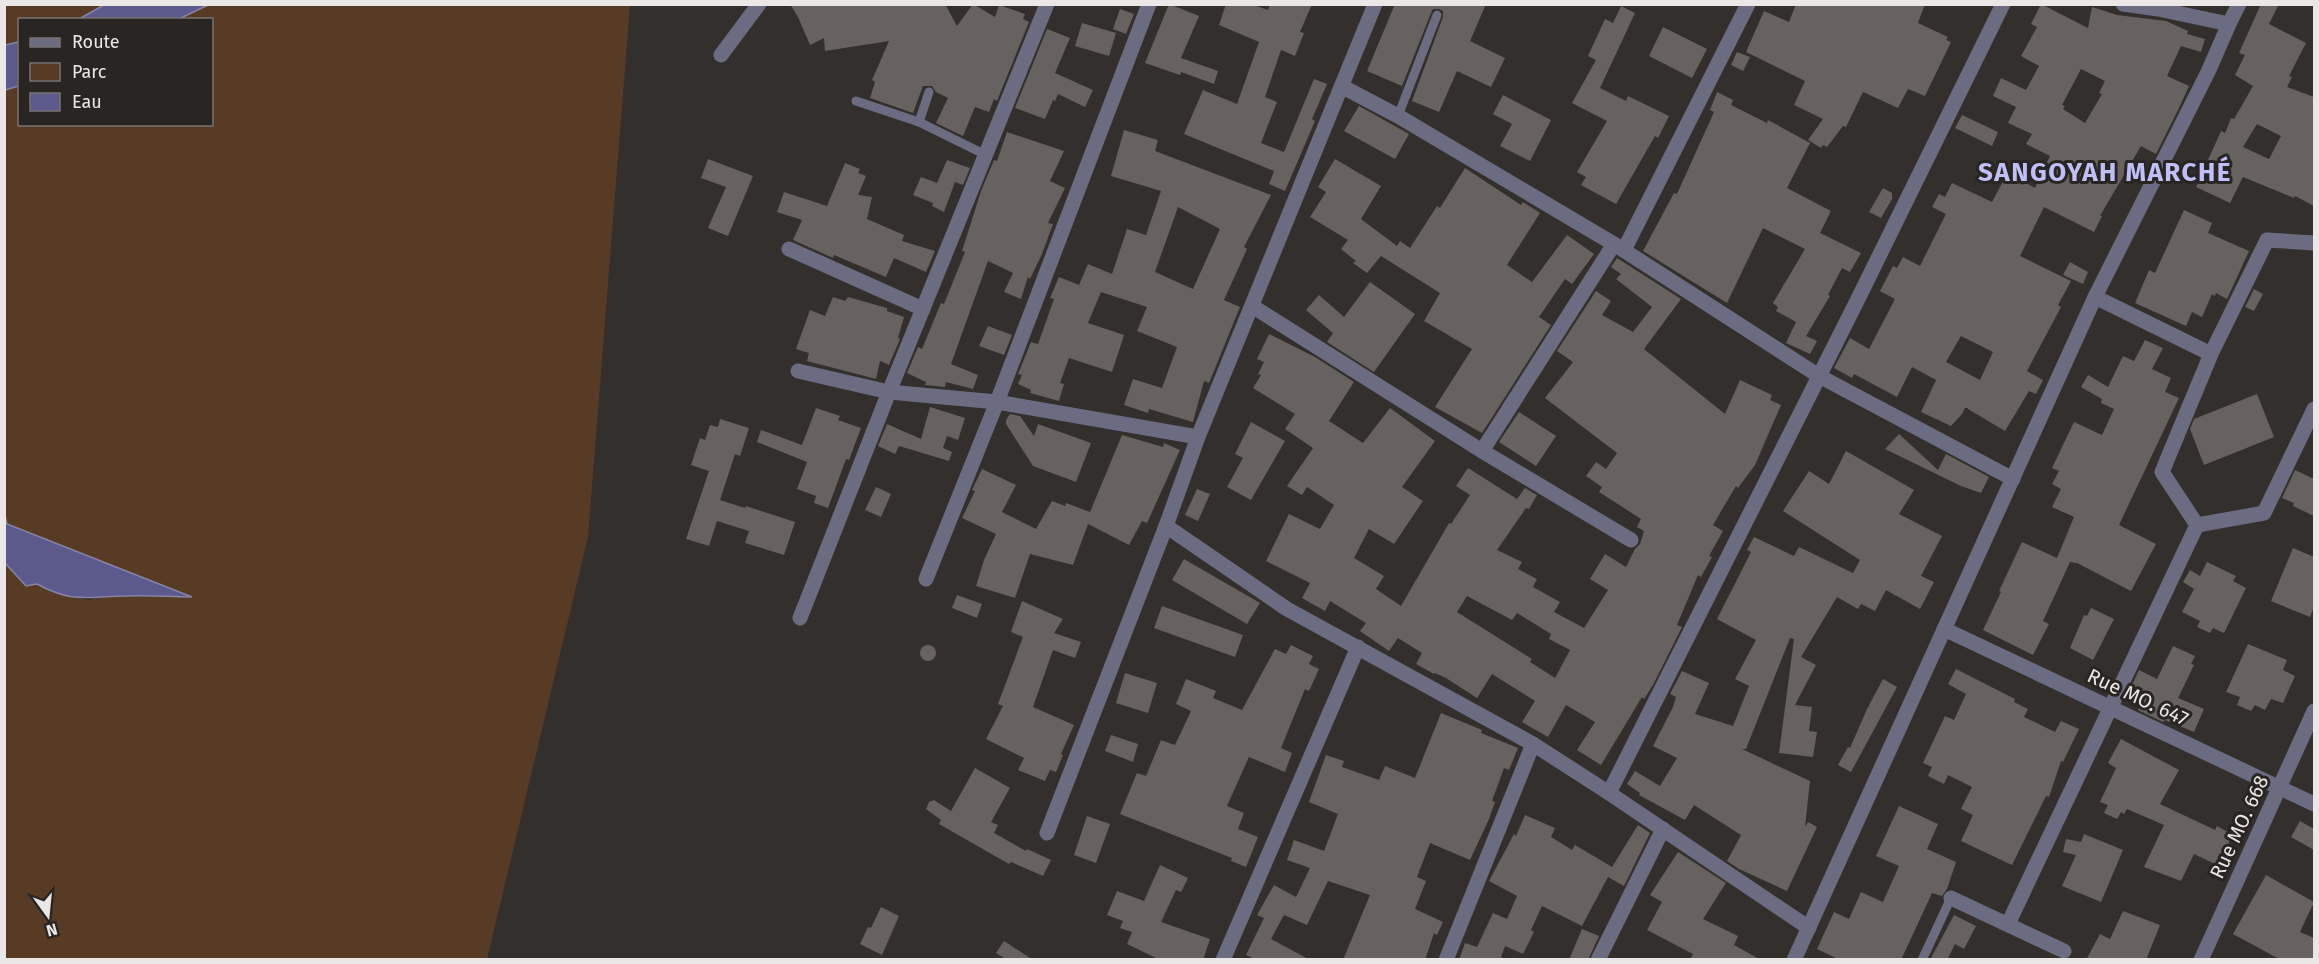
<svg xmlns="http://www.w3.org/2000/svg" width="2319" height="964" font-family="'Fira Sans',sans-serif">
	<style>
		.green { fill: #583b25 }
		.water { fill: #5c5a8d; stroke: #8784a8; stroke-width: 1.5 }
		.building { fill: #67625f; fill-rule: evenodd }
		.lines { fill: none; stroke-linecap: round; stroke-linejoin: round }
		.lane { stroke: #6b6b82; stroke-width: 9 }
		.street { stroke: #6b6b82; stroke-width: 15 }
		.labels { text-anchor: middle; stroke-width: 6; stroke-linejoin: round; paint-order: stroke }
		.street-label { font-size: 20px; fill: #eae7e6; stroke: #282522 }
		.district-label { font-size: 26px; font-weight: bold; letter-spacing: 1.5px; fill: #c0bff8; stroke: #282522 }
	</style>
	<rect width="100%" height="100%" fill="#322f2c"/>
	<g class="green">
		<polygon points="5,5 104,5 79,19 20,20 19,42 5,45"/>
		<polygon points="208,5 630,5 588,537 487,959 5,959 4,563 53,593 88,600 113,596 189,597 7,524 4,512 5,90 19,86 20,124 212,124 212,20 179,19"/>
	</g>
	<g class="water">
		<polygon points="104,5 104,4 208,5 179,19 79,19"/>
		<polygon points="19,42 19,86 5,90 5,45"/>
		<path d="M4,512L7,524L192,597C170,597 148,595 127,596C89,596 73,604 37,584L26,586L5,563Z"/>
	</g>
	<g class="building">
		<polygon points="790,4 945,4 957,26 973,4 995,17 999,5 1025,14 1023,19 1029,22 997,101 994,99 989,112 975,107 963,136 936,123 948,98 936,92 932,86 923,86 913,113 870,98 875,82 872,80 889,41 825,51 824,38 810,45 798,17"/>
		<polygon points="1169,4 1199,16 1181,58 1218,71 1214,84 1181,72 1180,75 1145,63"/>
		<polygon points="1226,4 1251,4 1268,10 1270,4 1312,4 1300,32 1304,33 1295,56 1281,50 1265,97 1277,102 1261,143 1284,152 1314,79 1327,84 1312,119 1315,121 1285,191 1269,184 1274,171 1184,134 1203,90 1237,104 1259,42 1219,25"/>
		<polygon points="1395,4 1486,4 1470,41 1505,58 1491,87 1457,71 1439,112 1412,101 1443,17 1443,11 1439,9 1433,9 1431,13 1402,86 1367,71"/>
		<polygon points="1796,4 1925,4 1918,23 1948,37 1946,40 1951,42 1925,96 1908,89 1898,108 1863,92 1846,127 1843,126 1827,147 1823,145 1821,148 1808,140 1823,119 1794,105 1805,81 1746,52 1764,11 1789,22"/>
		<path d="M2041,4L2088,28L2092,7L2117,15L2166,21L2188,31L2187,34L2205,39L2201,52L2181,46L2167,76L2189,86L2179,108L2156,154L2141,146L2100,216H2102L2094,232L2044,207L2020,256L2071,281L2058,305L2061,307L2027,371L2043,380L2036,394L2029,391L2005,431L1968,409V408H1965L1962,414L1951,426L1921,412L1936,380L1912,367L1897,397L1854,374L1852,378L1834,368L1850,338L1869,349L1895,299L1880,291L1893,266L1897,268L1903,257L1920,266L1946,214L1932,207L1939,194L1945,197L1952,183L1992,202L2006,176L2023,185L2024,182L2035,188L2050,156L2026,144L2032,134L2008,123L2016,107L1993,96L2001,78L2026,90L2039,66L2021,56L2037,27L2031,24ZM2081,69L2105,81L2099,93L2102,94L2085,123L2063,109L2065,106L2062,105ZM1961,336L1993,352L1980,380L1946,362Z"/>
		<path d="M2261,4H2279L2269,24L2306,43L2289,76L2292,77L2287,87L2314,97V206L2295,196L2294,198L2243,177L2230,203L2196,187L2221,131L2225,133L2231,118L2234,119L2253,86L2235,75L2245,55L2239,53ZM2257,124L2281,136L2269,159L2243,147Z"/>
		<polygon points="1621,6 1635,13 1600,88 1626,101 1628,96 1669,116 1658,138 1655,136 1616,204 1581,185 1586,177 1577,172 1607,121 1572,103 1596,60 1588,56 1605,19 1613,23"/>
		<polygon points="1120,9 1134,14 1126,34 1113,29"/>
		<polygon points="1082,23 1116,33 1109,56 1075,46"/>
		<polygon points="1663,27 1707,49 1692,78 1649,56"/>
		<polygon points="1047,29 1070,38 1055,73 1093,90 1085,107 1058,94 1055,101 1053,100 1045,119 1015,108"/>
		<polygon points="1737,52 1750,57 1743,71 1731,65"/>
		<polygon points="1717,92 1733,100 1731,105 1767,123 1768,120 1810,143 1787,188 1831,211 1820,233 1861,253 1850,272 1842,268 1828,295 1830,296 1806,336 1817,341 1810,354 1786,343 1796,322 1776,311 1778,307 1773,303 1805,249 1763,228 1727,303 1643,251 1674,193 1677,194 1714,112 1710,110"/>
		<polygon points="1503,95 1551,120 1530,161 1500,146 1512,124 1493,114"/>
		<polygon points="1359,106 1409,134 1395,159 1344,131"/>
		<polygon points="1962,115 1998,132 1992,146 1955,128"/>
		<path d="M1124,130L1158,140L1155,151L1271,195L1244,247L1247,249L1224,300L1240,307L1209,383L1204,381L1193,422L1149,409L1148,413L1124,405L1133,379L1162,388L1177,347L1137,331L1147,307L1101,292L1088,323L1124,335L1112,372L1069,358L1060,383L1064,384L1059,401L1030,393L1031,390L1018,384L1022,375L1018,374L1031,342L1038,344L1054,299L1050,298L1059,277L1079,285L1088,264L1112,274L1127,229L1146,235L1161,191L1111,176ZM1178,207L1220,229L1193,289L1155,272Z"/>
		<polygon points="1007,132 1064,151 1050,181 1065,188 1048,223 1053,224 1042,254 1030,279 1028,277 1021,299 1004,292 1013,273 988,261 951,364 978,375 973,389 946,382 945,387 925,385 926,382 907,373 918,347 922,349 941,303 944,304 965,252 962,251 981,191 994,160 997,161"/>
		<polygon points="708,159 753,176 728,236 708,228 726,187 701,178"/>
		<polygon points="1335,159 1381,186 1361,219 1397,246 1400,241 1410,248 1437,206 1440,208 1465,168 1521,205 1523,202 1540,213 1507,265 1532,282 1567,235 1594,254 1572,284 1565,279 1539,317 1551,325 1482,433 1435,407 1472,349 1424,321 1440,293 1381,256 1367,273 1353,263 1356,261 1341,249 1348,240 1310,217 1326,192 1318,187"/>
		<polygon points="947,160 970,168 963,185 955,182 944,212 932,206 933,203 913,195 921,177 937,183"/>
		<polygon points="845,163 860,169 858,173 866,176 858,195 872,197 867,219 904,235 902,241 935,251 926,272 894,258 886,277 834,255 833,258 793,240 802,220 777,212 784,192 827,206"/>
		<polygon points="1883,188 1892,193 1892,199 1881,218 1869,212"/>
		<polygon points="2184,210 2212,223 2208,233 2249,251 2227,299 2216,293 2215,296 2212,294 2202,317 2192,312 2186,326 2135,303 2149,270 2155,273"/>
		<path d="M1617,258L1681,299L1644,349L1725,414L1740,380L1772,395L1770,400L1781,405L1755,465L1738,488L1736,486L1713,525L1723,531L1709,556L1712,557L1701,577L1698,575L1677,625L1682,627L1653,685L1644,699L1642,697L1601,765L1577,750L1595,722L1566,705L1548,737L1522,722L1535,701L1492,674L1477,698L1446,678L1435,673L1434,674L1416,664L1422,653L1398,638L1389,651L1360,631L1366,623L1330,601L1325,611L1302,598L1310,583L1266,561L1289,514L1320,529L1334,505L1307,487L1302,495L1287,486L1313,448L1285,429L1295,414L1253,388L1261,375L1258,374L1264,362L1257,359L1269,334L1315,357L1354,382L1329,421L1363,443L1390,408L1435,441L1402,487L1423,501L1394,544L1369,529L1354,558L1384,576L1376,589L1401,606L1449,523L1451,524L1470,495L1456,486L1468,468L1517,499L1525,488L1537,495L1529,509L1526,508L1497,550L1522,562L1518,569L1537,579L1533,587L1560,602L1554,612L1584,628L1608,590L1590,579L1605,554L1626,567L1635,549L1640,544L1644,531L1637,527L1641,519L1599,492L1602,487L1586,476L1596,462L1606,469L1617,453L1545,398L1573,362L1557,351L1596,291L1611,301L1602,315L1633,332L1652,307L1616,279L1621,274L1611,267ZM1467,596L1512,620L1517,613L1551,634L1549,639L1570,650L1555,678L1530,662L1532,659L1457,612Z"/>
		<polygon points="2070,262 2088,272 2083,284 2063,275"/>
		<polygon points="1370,282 1415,314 1374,372 1327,342 1333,333 1306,310 1319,295 1344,317"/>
		<polygon points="2254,289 2263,294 2254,311 2245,307"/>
		<polygon points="833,297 845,301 848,297 887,308 887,311 904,317 898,338 900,339 889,365 880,361 876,379 807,361 809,353 796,349 810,310 825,316"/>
		<polygon points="988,326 1012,335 1004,355 979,346"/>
		<polygon points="2145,340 2163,348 2152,369 2171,378 2165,392 2179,398 2119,525 2156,544 2131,591 2077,563 2070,562 2043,621 2049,624 2033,655 1983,630 2001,592 1999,591 2022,542 2057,558 2074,517 2052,507 2061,489 2052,484 2059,471 2052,468 2074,422 2102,435 2114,409 2101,403 2102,399 2081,387 2088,375 2108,387 2123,356 2134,361"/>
		<polygon points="2257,394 2274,437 2204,465 2190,429 2194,419"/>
		<polygon points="930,407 965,418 958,440 947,436 943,448 952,452 949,461 899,446 895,454 878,446 887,424 921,439"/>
		<polygon points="816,408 840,416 838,420 861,428 849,460 846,459 828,508 814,503 816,496 797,489 807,462 757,442 761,430 802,445"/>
		<polygon points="1519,412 1556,436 1536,466 1499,442"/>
		<polygon points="1010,414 1020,416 1034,436 1038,424 1091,443 1076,482 1033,466 1006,424 1006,420"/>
		<polygon points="720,419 749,428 740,456 735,454 720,500 745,508 746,506 795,522 784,555 745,543 749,531 717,521 709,546 686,539 709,471 691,465 700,438 705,440 710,425 718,427"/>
		<polygon points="1251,422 1285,441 1251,500 1227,487 1243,458 1235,454"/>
		<polygon points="1899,434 1938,470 1946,454 1989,477 1981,493 1961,486 1885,449"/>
		<polygon points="1122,435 1163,447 1164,443 1180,450 1147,523 1142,521 1129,545 1088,524 1073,565 1030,554 1015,598 976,586 984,560 996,534 962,518 975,491 972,490 982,469 1016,485 1002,512 1036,529 1052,501 1065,506 1066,503 1090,512"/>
		<polygon points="1846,451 1914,490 1899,514 1942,536 1921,576 1934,582 1920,609 1886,590 1875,611 1861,604 1858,609 1837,597 1801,657 1816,665 1795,705 1812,707 1809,731 1817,732 1813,757 1779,753 1794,639 1790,638 1746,749 1742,749 1810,781 1805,827 1808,822 1817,827 1787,891 1739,869 1727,861 1741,835 1694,805 1685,820 1639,795 1640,793 1627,784 1635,771 1660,786 1677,758 1653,746 1673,707 1676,697 1670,694 1682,671 1709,683 1695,714 1733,726 1749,686 1735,679 1756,640 1717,619 1751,552 1747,550 1754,537 1794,556 1799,547 1853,573 1860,560 1783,511 1809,471 1829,484"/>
		<polygon points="2295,470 2314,479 2314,516 2293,506 2294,503 2282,498"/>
		<polygon points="876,487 891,494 881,517 865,510"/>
		<polygon points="1197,489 1210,494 1198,521 1185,515"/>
		<polygon points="2293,548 2314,557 2314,606 2310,617 2271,601"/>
		<polygon points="1184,559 1260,603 1247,624 1172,580"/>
		<polygon points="2207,562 2236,576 2233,581 2246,588 2224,633 2213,628 2210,633 2197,627 2200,621 2182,612 2194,589 2183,582 2190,570 2200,576"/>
		<polygon points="957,595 982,604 977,618 952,608"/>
		<polygon points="1022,601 1063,619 1054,633 1081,642 1075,658 1053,650 1033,707 1074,725 1061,754 1063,755 1056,772 1050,770 1045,781 1018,770 1024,758 986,739 1003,706 998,704 1023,637 1011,632"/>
		<polygon points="1162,606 1243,635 1235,657 1154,628"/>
		<polygon points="2091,608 2114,619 2093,660 2070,648 2084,615 2087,616"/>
		<polygon points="2248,644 2287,660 2283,670 2295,676 2283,703 2271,699 2265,710 2255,705 2251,711 2237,705 2240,697 2226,692"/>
		<polygon points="1291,645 1313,656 1309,664 1319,669 1309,691 1305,689 1281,748 1292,753 1285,772 1249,757 1227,806 1244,813 1238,829 1258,837 1246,867 1231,861 1232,858 1120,814 1137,773 1146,776 1161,740 1175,745 1191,711 1176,704 1186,679 1216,691 1213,698 1242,710 1275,649 1286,654"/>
		<circle cx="928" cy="653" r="8"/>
		<polygon points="2173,646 2195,656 2191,664 2194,665 2178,698 2204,709 2194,732 2165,720 2163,722 2138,710 2146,694 2131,687 2139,670 2157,679"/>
		<polygon points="1956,669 2015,699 2014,702 2028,709 2024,717 2055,732 2061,721 2079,729 2063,762 2061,761 2049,797 2046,796 2012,865 1961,841 1973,815 1961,809 1972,787 1948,775 1944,784 1928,776 1932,767 1923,763 1945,716 1954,720 1966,694 1948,684"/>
		<polygon points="1125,673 1157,683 1148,713 1116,703"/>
		<polygon points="1883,679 1897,687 1851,772 1838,765 1848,747 1850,748 1867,709"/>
		<polygon points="1441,713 1482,730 1481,733 1518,748 1509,770 1504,768 1492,801 1495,802 1489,819 1470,860 1430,843 1417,877 1426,881 1415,909 1443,922 1437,935 1434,933 1425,960 1343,960 1370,895 1328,881 1307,925 1284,915 1271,939 1310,960 1257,960 1246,955 1264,918 1257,915 1274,885 1296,897 1310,868 1287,860 1294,840 1324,851 1338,814 1309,802 1326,755 1344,761 1342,767 1379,780 1385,766 1415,778"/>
		<polygon points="1111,735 1138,744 1133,762 1105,751"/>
		<polygon points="2121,739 2179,770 2160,804 2215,830 2217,826 2233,835 2217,865 2194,854 2181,881 2144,867 2164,825 2127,809 2124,814 2121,812 2117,819 2104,813 2108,805 2100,802 2116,768 2108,763"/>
		<polygon points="975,768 1010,788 991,822 998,825 994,833 1026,851 1027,849 1051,860 1043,876 1011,862 1009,864 939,824 941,820 926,809 929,802 934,800 951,811"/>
		<polygon points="1899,806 1938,824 1927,849 1956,862 1947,889 1942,896 1932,893 1901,960 1840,960 1817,949 1834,912 1849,919 1861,892 1883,902 1899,866 1876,856"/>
		<polygon points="1525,815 1555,828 1551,837 1572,850 1575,845 1612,867 1638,825 1650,833 1624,886 1608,877 1582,926 1542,906 1531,930 1534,932 1523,954 1505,946 1501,957 1506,960 1459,960 1465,943 1477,947 1493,913 1507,919 1517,896 1489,881 1514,834 1516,836"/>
		<polygon points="1087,816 1110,824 1096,863 1074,855"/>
		<polygon points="2300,821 2314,829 2314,850 2291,837"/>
		<polygon points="2084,834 2123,850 2101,902 2062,886 2076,855 2063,852 2066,839 2081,842"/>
		<polygon points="1678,852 1726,883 1703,919 1738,936 1734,945 1761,960 1690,960 1693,954 1647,930 1662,902 1650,895"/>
		<polygon points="1160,865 1188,878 1181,892 1176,890 1161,922 1210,939 1203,960 1160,960 1127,944 1132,932 1120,928 1123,921 1107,915 1117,891 1144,901"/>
		<polygon points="2266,875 2314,902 2300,932 2314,938 2314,960 2281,960 2233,934"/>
		<polygon points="881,907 899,916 882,955 860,944 868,927 871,928"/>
		<polygon points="2123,911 2160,925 2146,960 2086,960 2100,934 2110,939"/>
		<polygon points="1954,915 1976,926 1964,949 1955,944 1947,960 1930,960"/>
		<polygon points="1582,929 1599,936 1588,960 1569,960"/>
		<polygon points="1004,941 1033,960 1007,960 996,953"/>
	</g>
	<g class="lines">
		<g class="lane">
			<polyline points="856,101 919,122 986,155"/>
			<polyline points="1398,116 1437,15"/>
			<polyline points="919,122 929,92"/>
			<polyline points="1922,960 1951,898"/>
		</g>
		<g class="street">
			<polyline points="2123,4 2158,9 2229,24 2239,4"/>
			<polyline points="721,55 759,4"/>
			<polyline points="1343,87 1398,116 1614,244 1819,376 2013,479"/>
			<polyline points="789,249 923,309"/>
			<polyline points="1624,250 1748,4"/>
			<polyline points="2095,297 2211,354"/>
			<polyline points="1252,306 1482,451 1631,540"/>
			<polyline points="798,371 889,392 997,402 1198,437"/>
			<polyline points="1482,451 1614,244"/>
			<polyline points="2197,525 2264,513 2314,409"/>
			<polyline points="1166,526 1287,609 1533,744 1609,793 1809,928"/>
			<polyline points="926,579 997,402 1149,4"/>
			<polyline points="800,618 889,392 1047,4"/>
			<polyline points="1944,629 2314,804"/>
			<polyline points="1609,793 1858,299 2003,4"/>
			<polyline points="1047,833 1166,526 1198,437 1375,4"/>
			<polyline points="1951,898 2064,951"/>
			<polyline points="2008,924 2197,525 2162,472 2211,354 2267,240 2314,243"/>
			<polyline points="1223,960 1358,647"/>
			<polyline points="1446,960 1533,744"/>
			<polyline points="1598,960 1663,829"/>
			<polyline points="1794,960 2095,297 2208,72 2229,24"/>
			<polyline points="2201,960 2314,711"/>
		</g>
	</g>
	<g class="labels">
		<g class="street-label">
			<text transform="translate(2138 697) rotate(25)" y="7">Rue MO. 647</text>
			<text transform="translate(2239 827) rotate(-65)" y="7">Rue MO. 668</text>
		</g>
		<g class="district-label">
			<text x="2105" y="181">SANGOYAH MARCHÉ</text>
		</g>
	</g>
	<rect width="2319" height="964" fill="none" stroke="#eae7e6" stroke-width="12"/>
	<rect x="18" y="18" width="195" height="108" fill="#282522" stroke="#767370" stroke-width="1.5"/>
	<rect x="30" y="38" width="30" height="9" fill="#6b6b82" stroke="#767370" stroke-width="1.5"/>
	<text x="72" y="48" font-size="18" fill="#eae7e6">Route</text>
	<rect x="30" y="63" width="30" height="18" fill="#583b25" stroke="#767370" stroke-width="1.5"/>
	<text x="72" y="78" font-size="18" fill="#eae7e6">Parc</text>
	<rect x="30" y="93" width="30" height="18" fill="#5c5a8d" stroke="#767370" stroke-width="1.5"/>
	<text x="72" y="108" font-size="18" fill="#eae7e6">Eau</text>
	<g transform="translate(48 916) rotate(165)" stroke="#282522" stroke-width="4.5" paint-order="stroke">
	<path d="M0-4.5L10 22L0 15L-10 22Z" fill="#eae7e6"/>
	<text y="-9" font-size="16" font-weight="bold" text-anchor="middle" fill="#eae7e6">N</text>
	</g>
</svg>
